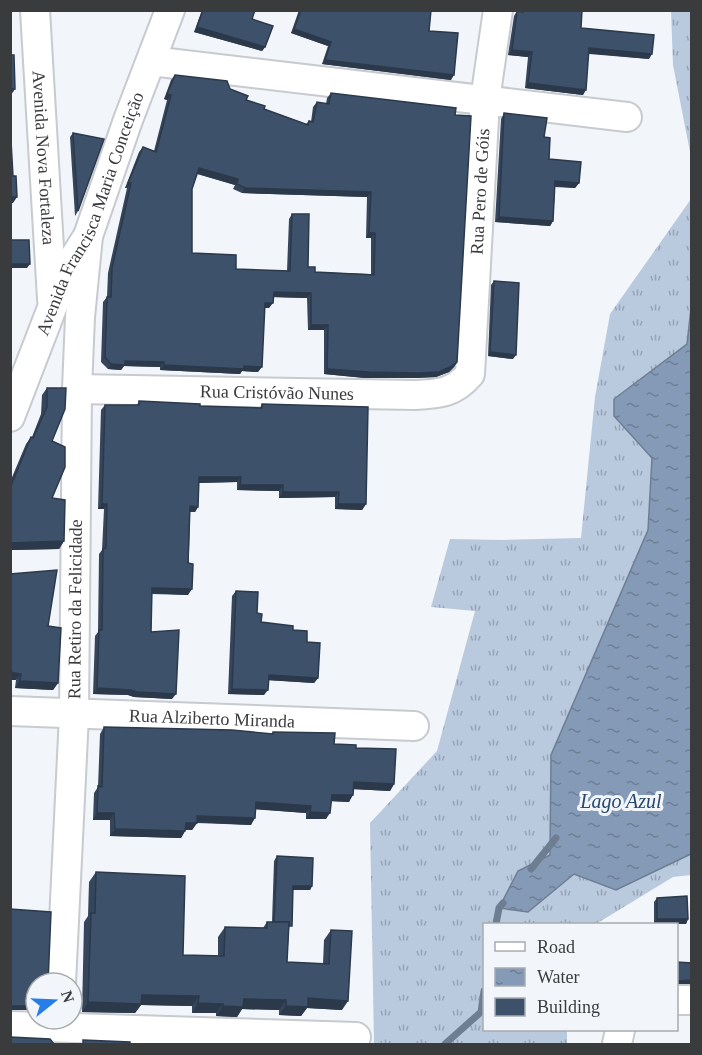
<svg xmlns="http://www.w3.org/2000/svg" width="702" height="1055" font-family="'Times New Roman',serif">
	<style>
		.grass { fill: url(#grass-tufts) }
		.water { fill: url(#water-ripples); stroke: #6e7e92; stroke-width: 1.5 }
		.lines { fill: none; stroke-linecap: round; stroke-linejoin: round }
		.stream { stroke: #6e7e92; stroke-width: 7 }
		.street-casing { stroke: #c7cacf; stroke-width: 32 }
		.street { stroke: #fff; stroke-width: 28 }
		.wall { fill: #35465c; fill-rule: evenodd }
		.shaded-wall { fill: #2b394b }
		.building { fill: #3e516b; stroke: #2b394b; stroke-width: 1.5; fill-rule: evenodd }
		.labels { text-anchor: middle; stroke-width: 6; stroke-linejoin: round; paint-order: stroke }
		.street-label { font-size: 18px; fill: #3a3b3d; stroke: #f2f6fa }
		.water-label { font-size: 20px; font-style: italic; fill: #284770; stroke: #f2f6fa }
	</style>
	<defs>
		<pattern id="grass-tufts" width="24" height="20" patternUnits="userSpaceOnUse" patternTransform="scale(1.5)"><rect width="24" height="20" fill="#b9c9de"/><path d="M3 7l-1-3M5 7V3M7 7l1-3M15 17l-1-3M17 17v-4M19 17l1-3" fill="none" stroke="#97a4b5"/></pattern>
		<pattern id="water-ripples" width="26" height="14" patternUnits="userSpaceOnUse" patternTransform="scale(1.5)"><rect width="26" height="14" fill="#859ab6"/><path d="M2 4q2-2 4 0t4 0M15 11q2-2 4 0t4 0" fill="none" stroke="#6e7f95"/></pattern>
	</defs>
	<rect width="100%" height="100%" fill="#f2f6fa"/>
	<g class="grass">
		<polygon points="671,11 691,11 691,157 673,65"/>
		<polygon points="691,199 692,308 688,344 614,399 614,416 652,458 648,530 551,755 550,856 518,871 499,908 528,912 574,874 616,890 691,854 691,875 673,877 596,924 484,924 484,1030 567,1030 567,1044 374,1044 370,823 437,751 475,611 431,607 450,539 502,540 581,538 595,397 610,314"/>
	</g>
	<polygon class="water" points="691,308 691,854 616,890 574,874 528,912 499,908 518,871 550,855 551,755 648,530 652,458 614,416 614,399 687,344"/>
	<g class="lines">
		<g class="stream">
			<polyline points="531,869 556,838"/>
			<polyline points="496,924 499,908 503,903"/>
			<polyline points="445,1044 481,1012 484,991"/>
		</g>
		<g class="street-casing">
			<g id="street">
				<path id="s1" d="M35,10L52,299"/>
				<polyline points="151,61 627,117"/>
				<path id="s2" d="M77,389L415,395C439,394 454,393 470,374L485,100L498,10"/>
				<path id="s3" d="M10,417L67,269L88,236L128,120L170,10"/>
				<path id="s4" d="M10,711L414,726"/>
				<path id="s5" d="M61,983L74,715L77,389L80,317L88,236"/>
				<polyline points="676,1000 692,1000"/>
				<polyline points="10,1026 356,1037"/>
				<polyline points="617,1044 620,1030"/>
			</g>
		</g>
		<use href="#street" class="street"/>
	</g>
	<g class="wall">
		<polygon points="202,10 255,10 252,19 265,47 262,51 194,32"/>
		<polygon points="299,10 431,10 429,31 451,80 322,64 328,46 291,33"/>
		<polygon points="520,10 582,10 581,28 649,59 589,54 583,95 525,88 528,57 508,55 514,16 517,11 520,12"/>
		<path d="M175,75L230,89L246,100L264,109L306,124L309,121L311,122L313,107L317,102L326,104L327,98L331,93L455,115L457,362L454,367L449,372L436,377L415,378H365L324,374V330H308L307,298L273,297L269,308H265L258,372L242,371L240,374L160,370V367L124,366L121,370L108,369L101,362L103,302L107,297L108,273L127,188H125L139,152L143,147L154,151L167,100L164,99L171,80ZM197,174L235,185L233,189L242,193L367,197L366,238H371V274L315,272L308,267L292,214L289,219L287,271L236,269L192,253V189Z"/>
		<polygon points="504,113 544,137 549,159 579,183 575,188 555,187 553,221 550,226 495,222 501,119"/>
		<polygon points="73,133 78,211 75,216 70,137"/>
		<polygon points="494,281 513,359 488,356 491,285"/>
		<polygon points="47,388 52,441 52,498 64,541 59,549 10,550 10,482 26,444 31,437 32,437 41,414 42,395"/>
		<polygon points="139,401 200,406 260,408 262,404 366,504 362,510 335,509 335,497 279,498 279,491 237,490 237,482 199,483 198,507 195,512 190,512 188,595 152,594 151,632 172,699 134,697 128,695 93,694 95,636 98,632 99,554 102,550 104,509 98,509 101,410 105,405 137,405"/>
		<polygon points="236,591 257,613 261,622 293,630 307,642 318,678 314,683 268,680 264,695 228,694 232,596"/>
		<polygon points="48,626 58,683 53,690 15,688 16,680"/>
		<polygon points="104,727 272,734 273,732 356,748 394,784 390,791 354,789 349,802 331,801 326,819 306,819 306,813 256,809 251,825 197,823 192,830 185,830 185,831 181,838 110,836 110,820 93,820 94,793 98,787 100,734"/>
		<polygon points="277,856 312,886 310,890 293,890 289,930 287,962 323,964 324,940 331,930 342,1010 307,1008 301,1016 279,1015 279,1010 242,1009 237,1017 216,1016 216,1013 192,1013 192,1006 141,1005 135,1013 82,1012 84,922 88,916 89,882 96,872 183,955 218,956 218,937 225,927 263,928 267,922 272,922 274,861"/>
		<polygon points="657,898 688,919 686,924 654,923 654,902"/>
	</g>
	<g class="shaded-wall">
		<polygon points="197,27 265,47 262,51 194,32"/>
		<polygon points="294,29 331,42 328,46 291,33"/>
		<polygon points="589,48 652,54 649,59 586,53"/>
		<polygon points="512,50 532,52 528,57 508,55"/>
		<polygon points="325,60 454,75 451,80 322,64"/>
		<polygon points="528,83 586,90 583,95 525,88"/>
		<polygon points="10,89 15,89 11,95 10,95"/>
		<polygon points="167,94 171,95 167,100 164,99"/>
		<polygon points="199,168 238,179 235,185 195,173"/>
		<polygon points="555,181 579,183 575,188 552,186"/>
		<polygon points="128,183 131,183 127,188 125,188"/>
		<polygon points="245,188 371,192 367,197 242,193"/>
		<polygon points="10,197 17,197 13,203 10,203"/>
		<polygon points="499,217 553,221 550,226 495,222"/>
		<polygon points="369,233 375,233 371,238 366,238"/>
		<polygon points="10,264 30,264 27,268 10,268"/>
		<polygon points="274,292 311,293 307,298 270,297"/>
		<polygon points="265,303 273,303 269,308 261,308"/>
		<polygon points="311,325 328,325 324,330 308,330"/>
		<polygon points="490,352 516,355 513,359 488,356"/>
		<polygon points="125,361 164,362 160,367 124,366 121,370 108,369 111,364"/>
		<polygon points="457,362 454,367 449,372 436,377 415,378 365,378 324,374 327,369"/>
		<polygon points="164,365 244,366 262,367 258,372 242,371 240,374 160,370"/>
		<polygon points="199,477 241,477 237,482 195,483"/>
		<polygon points="240,485 283,485 279,491 237,490"/>
		<polygon points="283,492 339,492 335,497 279,498"/>
		<polygon points="102,504 107,504 104,509 98,509"/>
		<polygon points="338,504 366,504 362,510 335,509"/>
		<polygon points="190,506 198,507 195,512 187,511"/>
		<polygon points="64,541 59,549 10,550 10,543"/>
		<polygon points="152,588 192,589 188,595 148,593"/>
		<polygon points="10,672 21,674 16,680 10,680"/>
		<polygon points="269,675 318,678 314,683 265,680"/>
		<polygon points="20,681 58,683 53,690 15,688"/>
		<polygon points="97,688 131,690 176,694 172,699 134,697 128,695 93,694"/>
		<polygon points="232,689 268,690 264,695 228,694"/>
		<polygon points="354,782 394,784 390,791 350,789"/>
		<polygon points="332,795 353,795 349,802 327,801"/>
		<polygon points="256,802 311,806 306,813 252,809"/>
		<polygon points="310,812 330,813 326,819 306,819"/>
		<polygon points="97,813 114,813 110,820 93,820"/>
		<polygon points="197,816 255,818 251,825 192,822"/>
		<polygon points="186,823 197,823 192,830 181,829"/>
		<polygon points="115,829 185,831 181,838 110,836"/>
		<polygon points="293,886 312,886 310,890 290,890"/>
		<polygon points="657,919 688,919 686,924 654,923"/>
		<polygon points="692,980 692,984 676,984 676,981"/>
		<polygon points="142,995 199,996 192,1006 141,1005 135,1013 82,1012 88,1002"/>
		<polygon points="308,998 348,1001 342,1010 307,1008 301,1016 279,1015 286,1006"/>
		<polygon points="244,999 286,1000 279,1010 242,1009 237,1017 216,1016 223,1006"/>
		<polygon points="198,1003 223,1004 216,1013 192,1013"/>
		<polygon points="14,1005 36,1006 36,1010 10,1010 10,1006"/>
	</g>
	<g class="building">
		<polygon points="203,10 255,10 252,19 273,26 265,47 197,27"/>
		<polygon points="301,10 431,10 429,31 458,33 454,75 325,60 331,42 294,29"/>
		<polygon points="523,10 582,10 581,28 654,35 652,54 589,48 586,90 528,83 532,52 512,50 517,11 523,12"/>
		<polygon points="10,42 11,55 14,55 15,89 10,89"/>
		<path d="M175,75L227,81L230,89L248,96L246,100L265,106L264,109L308,125L309,121L313,122L317,102L329,104L331,93L456,108L455,115L471,116L457,362L452,366L439,372L418,373L369,372L327,369L328,325H311V293L274,292L273,303H265L262,367L244,366V369L164,365V362L125,361V365L111,364L105,357L107,297H111L112,268L131,183H128L143,147L156,152L171,95L167,94ZM199,168L238,179L237,184L245,188L371,192L369,233H375L374,275L315,272V267H308L309,214H292L290,271L236,269V255L192,253V189Z"/>
		<polygon points="504,113 547,118 544,137 550,138 549,159 581,162 579,183 555,181 553,221 499,217"/>
		<polygon points="10,123 13,176 16,176 17,197 10,197"/>
		<polygon points="73,133 104,139 78,211"/>
		<polygon points="10,240 29,240 30,264 10,264"/>
		<polygon points="494,281 519,283 516,355 490,352"/>
		<polygon points="47,388 66,388 65,409 52,441 65,447 65,467 52,498 65,500 64,541 10,543 10,488 31,437 33,438 47,407"/>
		<polygon points="139,401 200,404 200,406 262,408 262,404 368,407 366,504 338,504 339,492 283,492 283,485 240,485 241,477 199,477 198,507 190,506 188,563 193,564 192,589 152,588 151,632 179,630 176,694 137,692 131,690 97,688 99,630 102,630 103,549 106,548 107,504 102,504 105,405 139,405"/>
		<polygon points="57,570 48,626 61,628 58,683 20,681 21,674 10,672 10,574"/>
		<polygon points="236,591 258,592 257,613 262,614 261,622 293,626 293,630 307,631 307,642 320,643 318,678 269,675 268,690 232,689"/>
		<polygon points="104,727 232,730 273,734 273,732 335,733 334,744 356,745 356,748 396,749 394,784 354,782 353,795 332,795 330,813 310,812 311,806 256,802 255,818 197,816 197,823 186,823 185,831 115,829 114,813 97,813 98,786 102,787"/>
		<polygon points="277,856 313,858 312,886 293,886 292,926 289,926 289,922 274,922"/>
		<polygon points="96,872 185,876 183,955 224,956 225,927 267,928 267,922 289,922 287,962 329,964 331,930 352,931 348,1001 308,998 308,1007 286,1006 286,1000 244,999 243,1007 223,1006 223,1004 198,1003 199,996 142,995 141,1004 88,1002 91,913 95,913"/>
		<polygon points="687,896 688,919 657,919 657,898"/>
		<polygon points="10,909 51,912 48,983 36,983 36,1006 10,1006"/>
		<polygon points="676,962 692,963 692,980 676,981"/>
		<polygon points="10,1037 50,1039 54,1044 10,1044"/>
		<polygon points="83,1040 130,1042 130,1044 83,1044"/>
	</g>
	<g class="labels">
		<g class="street-label">
			<text dy="6" stroke="none"><textPath href="#s1" startOffset="148">Avenida Nova Fortaleza</textPath></text>
			<text dy="6" stroke="none"><textPath href="#s2" startOffset="582">Rua Pero de Góis</textPath></text>
			<text dy="6" stroke="none"><textPath href="#s3" startOffset="219">Avenida Francisca Maria Conceição</textPath></text>
			<text dy="6" stroke="none"><textPath href="#s2" startOffset="200">Rua Cristóvão Nunes</textPath></text>
			<text dy="6" stroke="none"><textPath href="#s5" startOffset="374">Rua Retiro da Felicidade</textPath></text>
			<text dy="6" stroke="none"><textPath href="#s4" startOffset="202">Rua Alziberto Miranda</textPath></text>
		</g>
		<g class="water-label">
			<text x="621" y="808">Lago Azul</text>
		</g>
	</g>
	<rect width="702" height="1055" fill="none" stroke="#3a3b3d" stroke-width="24"/>
	<rect x="483" y="923" width="195" height="108" fill="#f2f6fa" stroke="#a8abae" stroke-width="1.5"/>
	<rect x="495" y="942" width="30" height="9" fill="#ffffff" stroke="#a8abae" stroke-width="1.5"/>
	<text x="537" y="953" font-size="18" fill="#3a3b3d">Road</text>
	<rect x="495" y="968" width="30" height="18" fill="url(#water-ripples)" stroke="#a8abae" stroke-width="1.5"/>
	<text x="537" y="983" font-size="18" fill="#3a3b3d">Water</text>
	<rect x="495" y="998" width="30" height="18" fill="#3e516b" stroke="#a8abae" stroke-width="1.5"/>
	<text x="537" y="1013" font-size="18" fill="#3a3b3d">Building</text>
	<g transform="translate(54 1001) rotate(72)"><circle r="28" fill="#f2f6fa" stroke="#a8abae" stroke-width="1.5"/>
	<path d="M0-4.5L10 22L0 15L-10 22Z" fill="#277ee8"/>
	<text y="-9" font-size="16" font-weight="bold" text-anchor="middle" fill="#3a3b3d">N</text>
	</g>
</svg>
